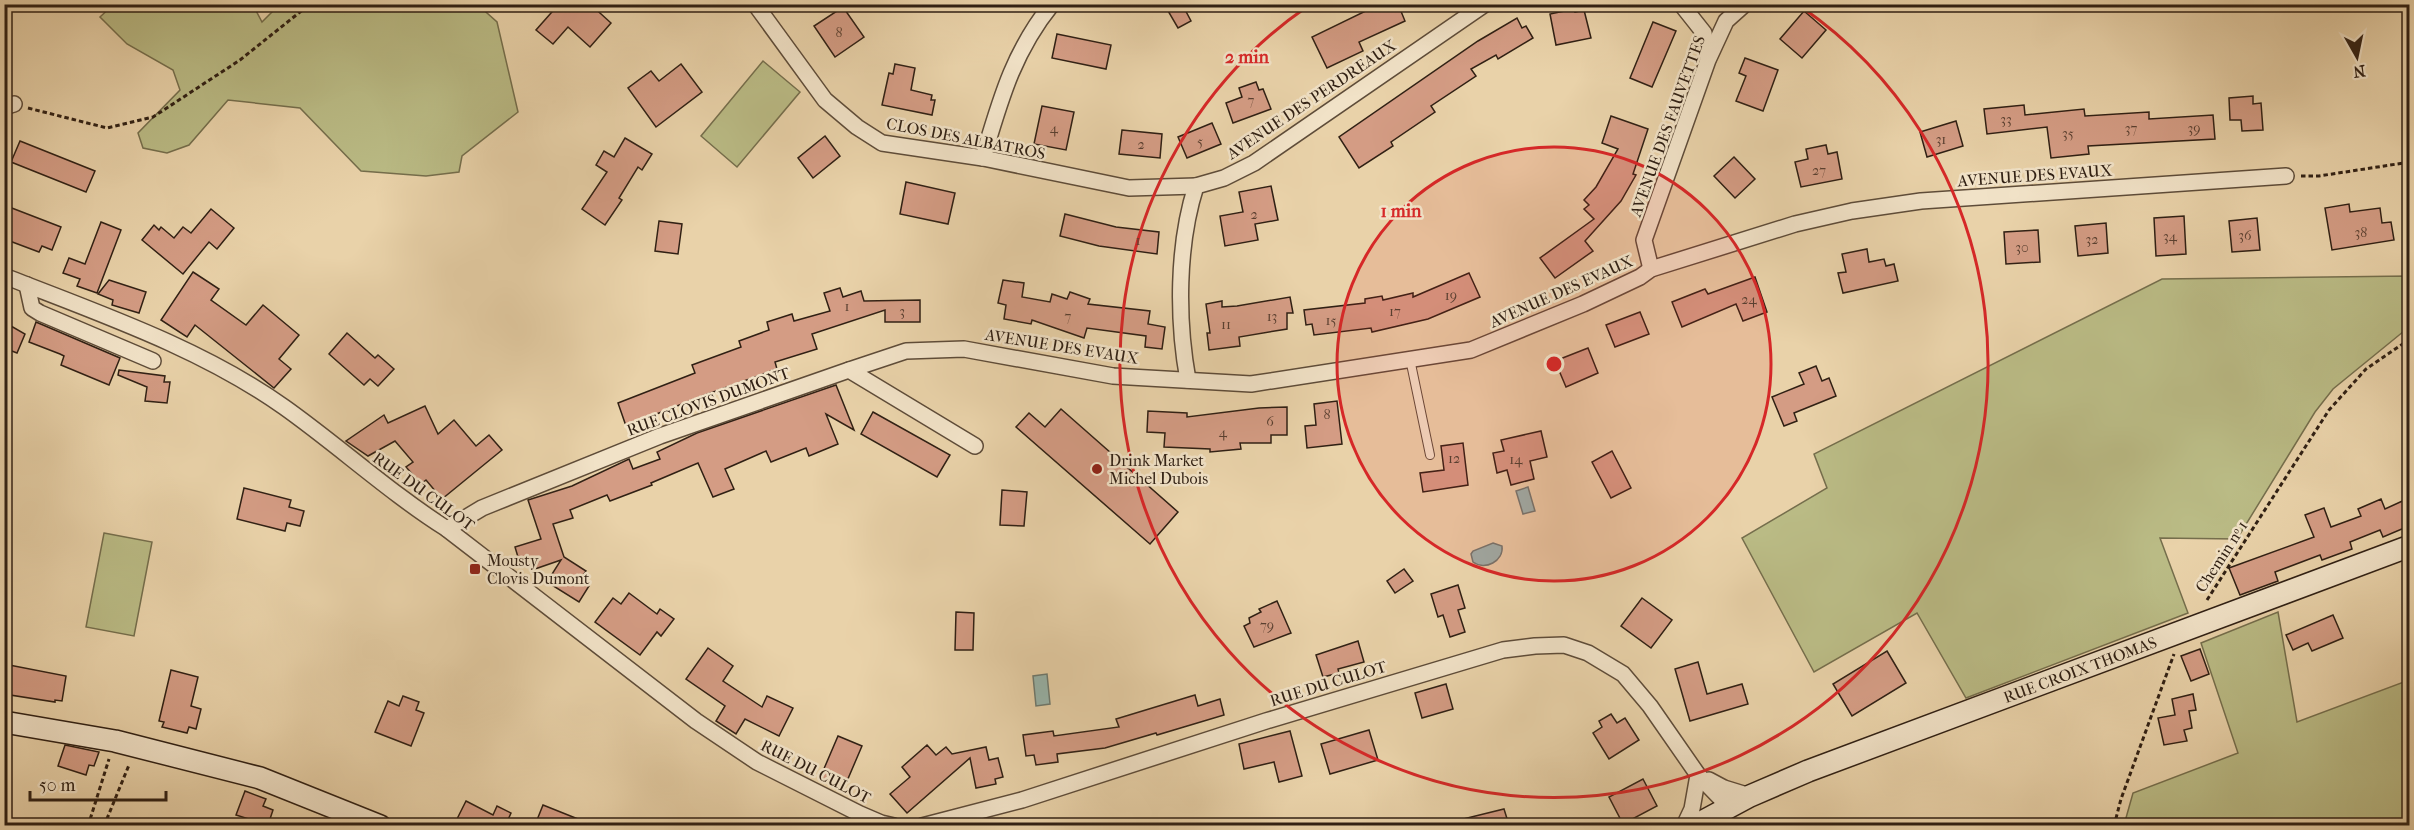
<svg xmlns="http://www.w3.org/2000/svg" width="2414" height="830" font-family="'IM FELL French Canon',serif">
	<style>
		.green { fill: #babb85; stroke: #756e4c; stroke-width: 1.5 }
		.water { fill: #98b6ad; stroke: #6e7a70; stroke-width: 1.5 }
		.building { fill: #d49c84; stroke: #302014; stroke-width: 1.5 }
		.lines { fill: none; stroke-linecap: round; stroke-linejoin: round }
		.lane-casing { stroke: #5e4c39; stroke-width: 10 }
		.street-casing { stroke: #5e4c39; stroke-width: 18 }
		.secondary-casing { stroke: #302014; stroke-width: 24 }
		.path { stroke: #302014; stroke-width: 3; stroke-dasharray: 4.5 3; stroke-linecap: butt }
		.lane { stroke: #f1e2c7; stroke-width: 8 }
		.street { stroke: #f1e2c7; stroke-width: 15 }
		.secondary { stroke: #f1e2c7; stroke-width: 21 }
		.ring { fill: none; stroke: #d62828; stroke-width: 3 }
		.poi-dot { fill: #8f2418; stroke: #f1e2c7; stroke-width: 2 }
		.labels { text-anchor: middle; stroke-width: 5; stroke-linejoin: round; paint-order: stroke }
		.number-label { font-size: 14px; fill: #593f30 }
		.street-label { font-size: 16px; fill: #302014; stroke: #f1e2c7 }
		.poi-label { font-size: 16px; fill: #302014; stroke: #f1e2c7; text-anchor: start }
		.centre { fill: #d62828; stroke: #f1e2c7; stroke-width: 3 }
		.ring-label { font-size: 18px; text-anchor: middle; font-weight: bold; fill: #d62828; stroke: #f1e2c7; stroke-width: 5; stroke-linejoin: round; paint-order: stroke }
	</style>
	<rect width="100%" height="100%" fill="#e9d2a9"/>
	<filter id="stains"><feTurbulence type="fractalNoise" baseFrequency=".00333" numOctaves="4"/><feColorMatrix values="0 0 0 0 .2 0 0 0 0 .09 0 0 0 0 .02 0 0 0 .5 -.17"/></filter>
	<radialGradient id="worn" r=".72"><stop offset=".6" stop-color="#630" stop-opacity="0"/><stop offset="1" stop-color="#630" stop-opacity=".3"/></radialGradient>
	<g class="green">
		<polygon points="114,4 253,5 262,22 279,5 478,5 497,22 518,112 462,156 459,172 426,176 361,171 300,108 228,100 189,145 167,153 143,148 138,133 180,90 173,70 127,44 100,17"/>
		<polygon points="763,61 800,92 737,167 701,136"/>
		<polygon points="2409,276 2409,327 2333,389 2315,412 2237,539 2160,538 2188,613 1966,698 1917,613 1814,672 1742,538 1827,488 1814,454 2162,279"/>
		<polygon points="104,533 152,542 134,636 86,627"/>
		<polygon points="2278,612 2297,722 2409,680 2409,825 2124,825 2133,793 2238,753 2201,643"/>
	</g>
	<g class="water">
		<polygon points="1528,487 1535,511 1523,514 1516,491"/>
		<path d="M1493,543L1502,546C1504,561 1485,571 1473,562L1471,554L1473,551Z"/>
		<polygon points="1047,674 1050,704 1036,706 1033,676"/>
	</g>
	<g class="building">
		<polygon points="559,4 590,4 611,23 590,47 568,27 553,44 536,30"/>
		<polygon points="1164,4 1182,4 1191,21 1178,28"/>
		<polygon points="1380,4 1398,4 1405,21 1359,42 1363,51 1327,68 1312,37"/>
		<polygon points="843,7 864,37 835,57 814,26"/>
		<polygon points="1574,9 1575,12 1584,10 1591,38 1556,45 1550,14"/>
		<polygon points="1804,11 1826,30 1802,58 1780,39"/>
		<polygon points="1517,18 1522,28 1526,26 1533,38 1498,59 1496,55 1471,69 1476,76 1431,106 1435,112 1391,142 1393,146 1359,168 1339,137 1478,41"/>
		<polygon points="1653,22 1676,31 1652,87 1630,78"/>
		<polygon points="1057,34 1111,45 1106,69 1052,58"/>
		<polygon points="1745,58 1778,70 1763,111 1736,101 1746,76 1739,73"/>
		<polygon points="681,64 702,92 656,127 628,88 651,71 659,81"/>
		<polygon points="895,64 915,68 911,90 932,95 931,100 935,100 932,115 882,105 889,73 893,74"/>
		<polygon points="1256,82 1259,90 1263,89 1271,109 1233,123 1226,103 1242,97 1239,88"/>
		<polygon points="2253,96 2253,104 2261,103 2263,130 2242,131 2241,120 2230,120 2229,98"/>
		<polygon points="2024,105 2025,115 2084,109 2085,116 2149,112 2149,119 2213,115 2215,139 2088,146 2089,154 2051,158 2047,127 1987,134 1984,109"/>
		<polygon points="1042,106 1074,112 1066,150 1034,144"/>
		<polygon points="1611,116 1648,129 1633,174 1636,175 1621,201 1585,241 1593,251 1555,278 1540,258 1594,219 1584,209 1589,205 1584,200 1596,187 1618,149 1602,143"/>
		<polygon points="1956,121 1963,146 1927,157 1920,132"/>
		<polygon points="1212,123 1221,144 1187,158 1178,137"/>
		<polygon points="1122,130 1162,134 1160,158 1119,154"/>
		<polygon points="825,136 840,156 813,178 798,158"/>
		<polygon points="625,138 652,154 642,170 638,167 619,198 622,200 605,225 582,209 607,172 596,165 604,151 614,157"/>
		<polygon points="20,141 95,171 86,192 11,162"/>
		<polygon points="1826,145 1828,154 1837,152 1842,179 1801,187 1795,162 1808,159 1806,149"/>
		<polygon points="1734,157 1755,179 1735,198 1714,176"/>
		<polygon points="906,182 955,193 948,224 900,214"/>
		<polygon points="1271,186 1278,220 1255,224 1258,240 1225,246 1220,216 1243,212 1239,192"/>
		<polygon points="2349,204 2350,212 2380,208 2382,223 2391,222 2394,240 2332,250 2325,208"/>
		<polygon points="4,205 61,227 52,250 42,246 39,252 7,240 9,234 4,232"/>
		<polygon points="211,209 234,228 217,249 209,242 183,274 142,240 154,225 159,230 161,227 174,238 183,227 191,233"/>
		<polygon points="1065,214 1116,227 1159,232 1157,254 1099,246 1060,236"/>
		<polygon points="2184,216 2186,254 2156,256 2154,218"/>
		<polygon points="2257,218 2260,250 2232,252 2229,221"/>
		<polygon points="659,221 682,224 678,254 655,251"/>
		<polygon points="101,222 121,230 97,293 77,286 80,279 63,273 69,258 85,264"/>
		<polygon points="2106,223 2108,253 2078,256 2075,226"/>
		<polygon points="2038,230 2040,262 2006,264 2004,232"/>
		<polygon points="1867,249 1869,262 1884,259 1886,266 1894,264 1898,281 1843,293 1838,273 1846,272 1842,254"/>
		<polygon points="193,272 219,289 211,300 246,325 263,305 299,335 279,359 291,369 274,388 195,325 187,337 161,320"/>
		<polygon points="1469,273 1480,297 1428,319 1372,332 1371,328 1314,335 1312,324 1306,325 1304,310 1365,303 1365,299 1382,296 1383,300 1413,293 1413,297"/>
		<polygon points="1755,277 1767,312 1743,321 1736,304 1682,327 1672,302 1705,289 1708,294"/>
		<polygon points="109,280 146,292 139,313 112,305 113,300 98,294"/>
		<polygon points="1003,280 1024,283 1022,297 1050,302 1052,294 1067,299 1070,292 1090,299 1088,304 1150,311 1148,324 1165,327 1162,349 1145,347 1146,336 1087,328 1084,338 1032,320 1031,324 1004,319 1006,305 998,303"/>
		<polygon points="840,288 843,297 861,291 864,301 920,300 920,322 885,322 885,310 812,334 817,349 775,362 777,369 705,395 626,426 618,403 695,373 692,365 741,347 739,341 769,330 767,322 792,314 794,321 830,311 824,293"/>
		<polygon points="1290,297 1293,313 1287,313 1287,329 1239,337 1240,346 1209,350 1207,333 1210,333 1206,304 1222,301 1222,307 1237,306"/>
		<polygon points="1640,312 1649,334 1615,347 1606,325"/>
		<polygon points="4,322 25,334 17,353 4,348"/>
		<polygon points="36,322 120,358 109,385 61,365 64,356 60,354 29,342"/>
		<polygon points="347,333 375,358 378,355 394,369 378,386 370,379 364,385 329,354"/>
		<polygon points="1588,348 1598,373 1566,387 1555,361"/>
		<polygon points="1816,366 1822,381 1829,378 1836,396 1794,413 1797,421 1784,426 1772,397 1804,384 1799,373"/>
		<polygon points="119,370 165,376 164,382 170,382 167,403 145,401 147,387 118,375"/>
		<polygon points="836,385 854,430 826,414 838,444 809,456 806,448 771,462 766,451 725,469 734,489 713,497 698,463 651,483 652,485 610,501 607,495 570,510 573,518 553,524 564,557 586,571 580,580 589,586 579,602 547,582 561,560 532,570 530,565 521,567 515,547 541,539 528,500 572,486 629,459 633,469 660,459 657,452 697,433"/>
		<polygon points="1337,401 1342,444 1307,448 1305,426 1316,425 1314,404"/>
		<polygon points="425,406 438,434 454,420 476,446 489,435 502,450 442,499 426,480 421,484 406,467 413,462 395,441 368,456 346,441 384,415 388,423"/>
		<polygon points="1287,407 1287,435 1271,435 1271,443 1240,443 1241,449 1210,452 1210,449 1164,447 1165,433 1147,432 1148,411 1187,413 1187,417 1259,408"/>
		<polygon points="1061,409 1178,512 1150,544 1016,427 1029,413 1045,427"/>
		<polygon points="873,412 950,455 937,477 861,434"/>
		<polygon points="1541,431 1547,457 1530,461 1534,479 1511,485 1507,470 1497,473 1493,453 1504,451 1501,440"/>
		<polygon points="1463,443 1468,485 1423,492 1420,473 1444,470 1441,446"/>
		<polygon points="1612,451 1631,488 1611,498 1592,462"/>
		<polygon points="244,488 291,500 289,507 304,511 300,526 287,523 285,531 237,519"/>
		<polygon points="1002,490 1027,492 1024,526 1000,525"/>
		<polygon points="2409,498 2409,526 2383,537 2380,530 2350,542 2352,549 2322,560 2320,555 2275,572 2278,581 2240,595 2229,568 2314,537 2305,515 2324,508 2331,527 2361,516 2358,509 2381,499 2385,509"/>
		<polygon points="1404,569 1413,581 1395,593 1387,581"/>
		<polygon points="1458,585 1465,608 1458,610 1465,632 1450,637 1443,615 1438,617 1431,594"/>
		<polygon points="629,593 657,614 660,609 674,619 661,636 657,632 640,655 595,622 613,598 621,604"/>
		<polygon points="1642,598 1672,620 1651,648 1621,626"/>
		<polygon points="1277,601 1291,633 1254,647 1244,626 1250,623 1249,618 1261,612 1259,609"/>
		<polygon points="956,612 974,613 973,650 955,650"/>
		<polygon points="2333,615 2343,638 2312,651 2308,643 2293,650 2286,635"/>
		<polygon points="1358,641 1364,662 1338,669 1339,673 1323,677 1316,655"/>
		<polygon points="708,648 733,666 723,681 762,707 767,696 793,708 779,736 745,719 736,734 716,721 725,706 686,679"/>
		<polygon points="2200,649 2209,674 2191,681 2181,656"/>
		<polygon points="1887,651 1906,683 1852,716 1833,684"/>
		<polygon points="1698,662 1707,694 1742,684 1748,704 1690,721 1675,669"/>
		<polygon points="4,664 66,676 62,701 55,700 55,702 4,694"/>
		<polygon points="171,670 198,677 191,706 201,709 196,729 189,727 187,733 162,727 164,722 159,721"/>
		<polygon points="1446,684 1453,709 1422,718 1415,693"/>
		<polygon points="2193,694 2196,710 2189,711 2192,728 2184,730 2187,741 2164,745 2158,718 2175,715 2172,699"/>
		<polygon points="1195,695 1198,706 1220,699 1224,715 1157,735 1156,733 1105,748 1057,754 1058,762 1036,765 1034,755 1026,756 1023,735 1053,731 1054,736 1119,727 1116,719"/>
		<polygon points="403,696 419,702 416,710 424,713 411,746 375,732 388,701 399,706"/>
		<polygon points="1611,714 1617,723 1625,718 1639,740 1609,759 1593,733 1602,727 1599,721"/>
		<polygon points="1369,730 1378,760 1330,774 1321,744"/>
		<polygon points="1290,731 1302,776 1279,782 1274,762 1244,769 1239,744"/>
		<polygon points="838,736 862,746 844,788 820,778"/>
		<polygon points="65,745 99,752 94,766 89,765 86,775 58,766"/>
		<polygon points="927,745 936,755 946,747 952,754 986,747 989,760 998,758 1003,777 995,779 996,784 976,788 970,758 907,813 890,794 910,777 902,767"/>
		<polygon points="1643,779 1657,806 1623,824 1609,797"/>
		<polygon points="245,791 266,799 263,806 273,810 268,825 236,815"/>
		<polygon points="466,801 493,815 497,806 511,813 507,822 515,825 454,825"/>
		<polygon points="543,805 593,825 535,825"/>
		<polygon points="1504,809 1509,825 1460,825 1459,820"/>
	</g>
	<g class="lines">
		<g class="lane-casing">
			<polyline id="lane" points="1410,359 1430,455"/>
		</g>
		<g class="street-casing">
			<g id="street">
				<polyline points="755,4 825,100 857,127 882,143 983,158 1129,188 1196,186"/>
				<polyline points="1681,4 1704,33 1708,59"/>
				<polyline points="4,107 14,104"/>
				<path d="M983,158C1000,101 1013,52 1052,4"/>
				<polyline points="1651,269 1644,240 1708,60 1726,21 1745,4"/>
				<path d="M4,276C98,313 201,348 284,407C339,446 390,493 447,529L696,721L757,762L860,814L881,823L894,826"/>
				<polyline points="27,285 32,308 40,313 153,361"/>
				<polyline points="849,370 906,351 964,349 1113,376 1251,384 1471,350 1583,304 1640,277 1651,269 1795,224 1852,211 1921,201 2286,176"/>
				<path d="M1188,380C1177,320 1177,245 1196,186L1224,178L1254,163L1485,4"/>
				<polyline points="447,529 482,508 660,436 849,370 975,446"/>
				<polyline points="1709,780 1724,788 1750,796"/>
				<polyline points="922,826 1022,800 1266,721 1503,650 1535,646 1564,645 1588,653 1623,674 1650,706 1698,775 1729,807"/>
				<polyline points="1684,826 1692,809 1698,775"/>
			</g>
		</g>
		<g class="secondary-casing">
			<g id="secondary">
				<polyline points="4,722 115,741 260,778 380,826"/>
				<path id="s1" d="M1694,826L1750,796L1808,771L2410,546"/>
			</g>
		</g>
		<g class="path">
			<polyline points="28,108 107,128 153,117 240,60 310,4"/>
			<polyline points="2301,176 2319,176 2410,162"/>
			<polyline points="2207,600 2329,410 2366,369 2410,339"/>
			<polyline points="88,826 109,759"/>
			<polyline points="104,826 129,765"/>
			<polyline points="2114,826 2121,799 2174,654"/>
		</g>
		<use href="#lane" class="lane"/>
		<use href="#street" class="street"/>
		<use href="#secondary" class="secondary"/>
	</g>
	<circle cx="1554" cy="364" r="217" fill="#d62828" fill-opacity=".12"/>
	<g class="ring">
		<circle cx="1554" cy="364" r="217"/>
		<path d="M1800 6A434 434 0 1 1 1308 6"/>
	</g>
	<g class="poi-dot">
		<circle cx="1097" cy="469" r="6"/>
		<rect x="469" y="563" width="12" height="12" rx="3"/>
	</g>
	<g class="labels">
		<g class="number-label">
			<text x="839" y="37">8</text>
			<text x="1251" y="105">7</text>
			<text x="2006" y="124">33</text>
			<text x="1054" y="133">4</text>
			<text x="2131" y="133">37</text>
			<text x="2194" y="133">39</text>
			<text x="2068" y="138">35</text>
			<text x="1941" y="144">31</text>
			<text x="1200" y="146">5</text>
			<text x="1141" y="149">2</text>
			<text x="1819" y="175">27</text>
			<text x="1254" y="219">2</text>
			<text x="2361" y="237">38</text>
			<text x="2245" y="240">36</text>
			<text x="2170" y="241">34</text>
			<text x="2092" y="244">32</text>
			<text x="1138" y="245">1</text>
			<text x="2022" y="252">30</text>
			<text x="1451" y="300">19</text>
			<text x="1749" y="304">24</text>
			<text x="847" y="311">1</text>
			<text x="902" y="316">3</text>
			<text x="1395" y="316">17</text>
			<text x="1068" y="321">7</text>
			<text x="1272" y="321">13</text>
			<text x="1331" y="325">15</text>
			<text x="1226" y="329">11</text>
			<text x="1327" y="419">8</text>
			<text x="1270" y="426">6</text>
			<text x="1223" y="437">4</text>
			<text x="1454" y="463">12</text>
			<text x="1516" y="464">14</text>
			<text x="1267" y="630">79</text>
		</g>
		<g class="street-label">
			<text transform="translate(1311 99) rotate(-34)" y="6">AVENUE DES PERDREAUX</text>
			<text transform="translate(1667 126) rotate(-70)" y="6">AVENUE DES FAUVETTES</text>
			<text transform="translate(966 138) rotate(11)" y="6">CLOS DES ALBATROS</text>
			<text transform="translate(2035 175) rotate(-4)" y="6">AVENUE DES EVAUX</text>
			<text transform="translate(1561 291) rotate(-24)" y="6">AVENUE DES EVAUX</text>
			<text transform="translate(1062 346) rotate(9)" y="6">AVENUE DES EVAUX</text>
			<text transform="translate(708 401) rotate(-20)" y="6">RUE CLOVIS DUMONT</text>
			<text transform="translate(424 491) rotate(36)" y="6">RUE DU CULOT</text>
			<text transform="translate(2221 556) rotate(-57)" y="6">Chemin nᵒ 1</text>
			<text dy="6" stroke="none"><textPath href="#s1" startOffset="417">RUE CROIX THOMAS</textPath></text>
			<text transform="translate(1328 683) rotate(-17)" y="6">RUE DU CULOT</text>
			<text transform="translate(816 771) rotate(27)" y="6">RUE DU CULOT</text>
		</g>
		<g class="poi-label">
			<text x="1109" y="466">Drink Market<tspan x="1109" dy="18">Michel Dubois</tspan></text>
			<text x="487" y="566">Mousty<tspan x="487" dy="18">Clovis Dumont</tspan></text>
		</g>
	</g>
	<circle cx="1554" cy="364" r="9" class="centre"/>
	<g class="ring-label">
		<text x="1247" y="63">2 min</text>
		<text x="1401" y="217">1 min</text>
	</g>
	<rect width="2414" height="830" fill="none" stroke="#e9d2a9" stroke-width="24"/>
	<rect x="6" y="6" width="2402" height="818" fill="none" stroke="#302014" stroke-width="3"/>
	<rect x="12" y="12" width="2390" height="806" fill="none" stroke="#302014" stroke-width="1.5"/>
	<g transform="translate(2357 57) rotate(171)" stroke="#f1e2c7" stroke-width="4.5" paint-order="stroke">
	<path d="M0-4.5L10 22L0 15L-10 22Z" fill="#302014"/>
	<text y="-9" font-size="16" font-weight="bold" text-anchor="middle" fill="#302014">N</text>
	</g>
	<path d="M30 791v9h136v-9" fill="none" stroke="#302014" stroke-width="3"/>
	<text x="39" y="791" font-size="18" fill="#302014" stroke="#f1e2c7" stroke-width="4.5" paint-order="stroke">50 m</text>
	<rect width="100%" height="100%" filter="url(#stains)"/>
	<rect width="100%" height="100%" fill="url(#worn)"/>
</svg>
